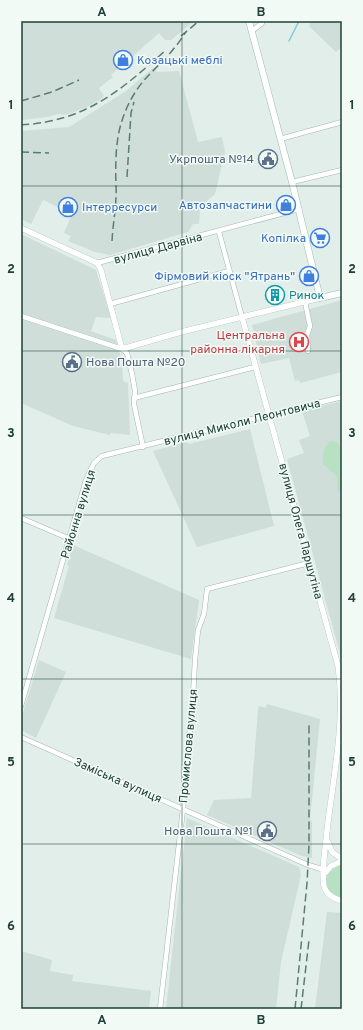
<svg xmlns="http://www.w3.org/2000/svg" width="363" height="1030" font-family="Overpass,sans-serif">
	<style>
		.built { fill: #cfded8 }
		.green { fill: #b8e1c4 }
		.lines { fill: none; stroke-linecap: round; stroke-linejoin: round }
		.stream { stroke: #83c9d9; stroke-width: 1.5 }
		.minor-casing { stroke: #a3b7b1; stroke-width: 5.5 }
		.tertiary-casing { stroke: #a3b7b1; stroke-width: 6 }
		.secondary-casing { stroke: #9ebbb2; stroke-width: 7 }
		.minor { stroke: #fff; stroke-width: 4.5 }
		.tertiary { stroke: #fff; stroke-width: 5.5 }
		.secondary { stroke: #fff; stroke-width: 6 }
		.rail { stroke: #5a7c74; stroke-width: 1.5; stroke-dasharray: 8 4; stroke-linecap: butt }
		.grid { fill: none; stroke: #1f4139; stroke-width: 1; stroke-opacity: 0.55 }
		.labels { text-anchor: middle; stroke-width: 3; stroke-linejoin: round; paint-order: stroke }
		.shop-label { font-size: 12px; fill: #366cbe; stroke: #f2faf6; text-anchor: end }
		.service-label { font-size: 12px; fill: #4e5e75; stroke: #f2faf6; text-anchor: end }
		.street-label { font-size: 12px; fill: #1f4139; stroke: #f2faf6 }
		.culture-label { font-size: 12px; fill: #0d838f; stroke: #f2faf6; text-anchor: start }
		.health-label { font-size: 12px; fill: #be3a42; stroke: #f2faf6; text-anchor: end }
		.neatline { fill: none; stroke: #1f4139; stroke-width: 1.5 }
		.grid-label { font-size: 13px; text-anchor: middle; font-weight: bold; fill: #1f4139 }
	</style>
	<rect width="100%" height="100%" fill="#e1eee9"/>
	<g class="built">
		<polygon points="21,21 194,21 171,40 165,40 159,33 111,75 113,77 99,88 104,96 100,100 85,108 65,115 59,114 47,117 21,120"/>
		<polygon points="311,21 342,21 342,47 336,52 309,26"/>
		<polygon points="153,68 157,72 179,71 198,142 222,137 225,152 215,194 200,207 199,224 193,224 188,232 110,255 95,252 68,241 71,236 64,233 72,214 43,200 31,224 21,219 21,131 69,127 126,91"/>
		<polygon points="21,234 96,270 111,318 96,317 91,331 116,340 122,361 123,381 128,383 130,435 111,433 110,435 73,426 21,403"/>
		<polygon points="342,300 342,372 300,383 299,380 295,381 289,358 261,364 252,325"/>
		<polygon points="342,401 342,661 287,459 304,453 299,440 310,436 302,411"/>
		<polygon points="250,429 274,526 197,547 153,451 187,442 189,444"/>
		<polygon points="73,545 199,600 191,659 54,618 69,566 67,565"/>
		<polygon points="39,660 66,672 36,738 21,730 21,719"/>
		<polygon points="267,704 320,719 310,820 312,821 312,858 302,856 207,815 214,800 251,798 258,710 259,706 266,708"/>
		<polygon points="187,818 299,867 301,875 281,962 276,1009 166,1009"/>
		<polygon points="327,912 342,913 342,1009 315,1009"/>
		<polygon points="21,951 52,960 50,971 73,975 72,981 151,991 149,1009 21,1009"/>
	</g>
	<g class="green">
		<path d="M330,441C332,441 335,442 337,442C345,448 342,485 342,495L337,490V476L323,464C322,454 323,449 330,441Z"/>
		<path d="M339,866H342V898C322,896 320,873 339,866Z"/>
	</g>
	<g class="lines">
		<polyline class="stream" points="289,41 299,21"/>
		<g class="minor-casing">
			<g id="minor">
				<polyline points="252,31 262,23 262,21"/>
				<polyline points="280,139 342,122"/>
				<polyline points="292,182 342,170"/>
				<polyline points="219,232 242,317"/>
				<polyline points="97,263 299,209"/>
				<polyline points="305,302 310,326 307,335 308,351"/>
				<polyline points="110,304 229,271"/>
				<polyline points="21,316 122,349 127,353 132,374 135,391 134,404 143,447"/>
				<polyline points="134,398 255,367"/>
				<polyline points="21,518 70,539"/>
				<polyline points="21,706 86,480 94,463 102,456 342,397"/>
				<polyline points="21,737 308,865 325,870"/>
				<polyline points="160,1009 183,809 193,697 195,660 198,630 204,614 207,589 309,563"/>
			</g>
		</g>
		<g class="tertiary-casing">
			<g id="tertiary">
				<polyline points="21,228 97,263 101,270 122,349 181,332 320,298"/>
				<path d="M242,317L338,666C346,721 333,777 327,831C326,844 320,878 325,889C328,896 335,899 342,901"/>
				<polyline points="328,842 332,852 342,859"/>
				<polyline points="325,873 331,866 342,861"/>
			</g>
		</g>
		<g class="secondary-casing">
			<polyline id="secondary" points="249,21 292,182 320,298 342,293"/>
		</g>
		<use href="#minor" class="minor"/>
		<use href="#tertiary" class="tertiary"/>
		<use href="#secondary" class="secondary"/>
		<g class="rail">
			<polyline points="181,36 199,21"/>
			<polyline points="21,101 52,92 79,80"/>
			<path d="M21,125C86,121 120,91 166,50"/>
			<polyline points="21,152 49,153"/>
			<polyline points="127,177 131,113 134,102"/>
			<path d="M112,241C113,222 117,203 116,185C115,150 116,122 136,91C147,74 163,63 175,47C179,43 182,37 186,32"/>
			<polyline points="295,1009 307,883 309,845 309,724"/>
			<polyline points="301,1009 309,940"/>
		</g>
	</g>
	<path class="grid" d="M182,21V1009M21,186H342M21,351H342M21,515H342M21,679H342M21,844H342"/>
	<defs>
		<g id="shop-ring" transform="scale(1)"><circle r="9.5" fill="#f2faf6" stroke="#3f7fe0" stroke-width="1.5"/><path d="M-5-2.5h2.3a2.7 3.5 0 0 1 5.4 0H5L5.5 6h-11ZM-1.5-2.5h3a1.5 2.3 0 0 0-3 0Z" fill="#3f7fe0"/></g>
		<g id="civic-ring" transform="scale(1)"><circle r="9.5" fill="#f2faf6" stroke="#5c6f8a" stroke-width="1.5"/><path d="M-.6-6.5H3V-4.5H.6V-3L4-1V1h2V6H-6V1h2V-1L-.6-3ZM-1.2 2.5V6h2.4V2.5Z" fill="#5c6f8a"/></g>
		<g id="supermarket-ring" transform="scale(1)"><circle r="9.5" fill="#f2faf6" stroke="#3f7fe0" stroke-width="1.5"/><path d="M-6-5.5h2.5l.6 2H6L4.5 2H-2.5L-4.4-4H-6ZM-1.5 3.2a1.3 1.3 0 1 0 .1 0ZM3 3.2a1.3 1.3 0 1 0 .1 0Z" fill="#3f7fe0"/></g>
		<g id="building-ring" transform="scale(1)"><circle r="9.5" fill="#f2faf6" stroke="#0f9aa8" stroke-width="1.5"/><path d="M-4-6H4V6H1V3H-1V6H-4ZM-2.5-4.3h1.7v1.8h-1.7ZM.8-4.3h1.7v1.8H.8ZM-2.5-1h1.7V.8h-1.7ZM.8-1h1.7V.8H.8Z" fill="#0f9aa8"/></g>
		<g id="hospital-ring" transform="scale(1)"><circle r="9.5" fill="#f2faf6" stroke="#e0444e" stroke-width="1.5"/><path d="M-5-5h3v3.5h4V-5h3V5h-3V1.5h-4V5h-3Z" fill="#e0444e"/></g>
	</defs>
	<g fill-rule="evenodd">
		<use href="#shop-ring" x="123" y="60"/>
		<use href="#civic-ring" x="268" y="159"/>
		<use href="#shop-ring" x="286" y="205"/>
		<use href="#shop-ring" x="68" y="207"/>
		<use href="#supermarket-ring" x="320" y="238"/>
		<use href="#shop-ring" x="309" y="276"/>
		<use href="#building-ring" x="275" y="295"/>
		<use href="#hospital-ring" x="299" y="342"/>
		<use href="#civic-ring" x="72" y="362"/>
		<use href="#civic-ring" x="267" y="831"/>
	</g>
	<g class="labels">
		<g class="shop-label">
			<text x="137" y="64" text-anchor="start">Козацькі меблі</text>
			<text x="272" y="209">Автозапчастини</text>
			<text x="82" y="211" text-anchor="start">Інтерресурси</text>
			<text x="306" y="242">Копілка</text>
			<text x="295" y="280">Фірмовий кіоск "Ятрань"</text>
		</g>
		<g class="service-label">
			<text x="254" y="163">Укрпошта №14</text>
			<text x="86" y="366" text-anchor="start">Нова Пошта №20</text>
			<text x="253" y="835">Нова Пошта №1</text>
		</g>
		<g class="street-label">
			<text transform="translate(158 248) rotate(-15)" y="4">вулиця Дарвіна</text>
			<text transform="translate(242 422) rotate(-14)" y="4">вулиця Миколи Леонтовича</text>
			<text transform="translate(78 514) rotate(-73)" y="4">Районна вулиця</text>
			<text transform="translate(301 531) rotate(75)" y="4">вулиця Олега Паршутіна</text>
			<text transform="translate(188 746) rotate(-85)" y="4">Промислова вулиця</text>
			<text transform="translate(118 780) rotate(24)" y="4">Заміська вулиця</text>
		</g>
		<g class="culture-label">
			<text x="289" y="299">Ринок</text>
		</g>
		<g class="health-label">
			<text x="285" y="339">Центральна<tspan x="285" dy="14">районна лікарня</tspan></text>
		</g>
	</g>
	<rect width="363" height="1030" fill="none" stroke="#f2faf6" stroke-width="44"/>
	<rect x="22" y="22" width="319" height="986" class="neatline"/>
	<g class="grid-label">
		<text x="102" y="16">A</text>
		<text x="261" y="16">B</text>
		<text x="11" y="109">1</text>
		<text x="352" y="109">1</text>
		<text x="11" y="273">2</text>
		<text x="352" y="273">2</text>
		<text x="11" y="437">3</text>
		<text x="352" y="437">3</text>
		<text x="11" y="602">4</text>
		<text x="352" y="602">4</text>
		<text x="11" y="766">5</text>
		<text x="352" y="766">5</text>
		<text x="11" y="930">6</text>
		<text x="352" y="930">6</text>
		<text x="102" y="1024">A</text>
		<text x="261" y="1024">B</text>
	</g>
</svg>
